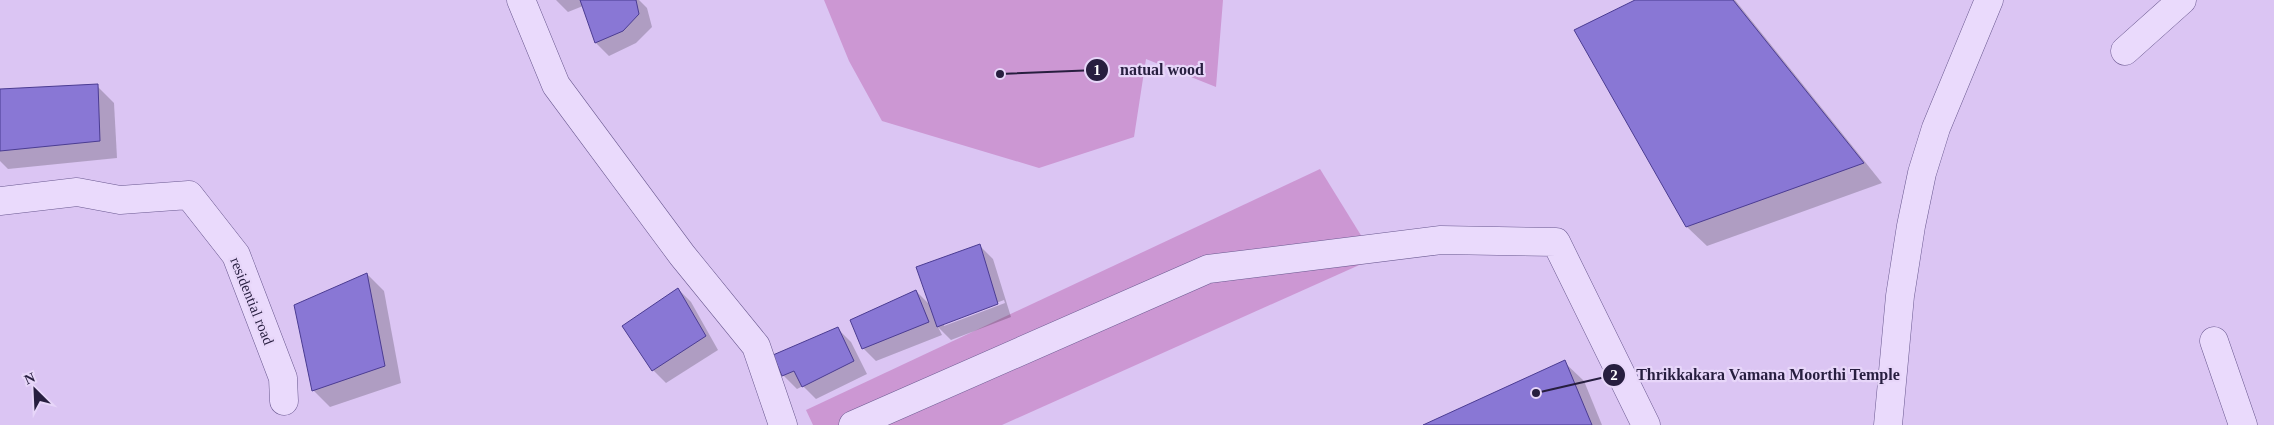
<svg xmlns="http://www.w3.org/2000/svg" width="2274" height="425" font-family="Georgia,serif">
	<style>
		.green { fill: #cc97d3 }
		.shadow { fill: #0003; fill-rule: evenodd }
		.building { fill: #8977d5; stroke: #4b3c92 }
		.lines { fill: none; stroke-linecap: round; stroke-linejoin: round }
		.minor-casing { stroke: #6a5990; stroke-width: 29 }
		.minor { stroke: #eadafc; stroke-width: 28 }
		.labels { text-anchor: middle; stroke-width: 4.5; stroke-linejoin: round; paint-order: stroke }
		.street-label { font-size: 15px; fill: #271e3f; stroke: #e7d6f9 }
		.leader { fill: none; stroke: #271e3f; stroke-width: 2 }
		.callout-dot { fill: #271e3f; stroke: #e7d6f9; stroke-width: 2 }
		.mark-label { font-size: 15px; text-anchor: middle; font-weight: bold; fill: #fff }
		.callout-label { font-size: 16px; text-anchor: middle; font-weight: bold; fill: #271e3f; stroke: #e7d6f9; stroke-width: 4.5; stroke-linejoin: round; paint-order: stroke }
	</style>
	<rect width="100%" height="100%" fill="#dbc5f3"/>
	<g class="green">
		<polygon points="824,0 1223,0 1216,87 1146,59 1134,137 1039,168 882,121 849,61"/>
		<polygon points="1320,169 1375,258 1002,425 813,425 806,410"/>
	</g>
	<g class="shadow">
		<polygon points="556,0 639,0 647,8 652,27 636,43 609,56 596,43 583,6 568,12"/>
		<polygon points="1638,0 1735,0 1882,183 1707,246 1687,227"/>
		<polygon points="97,86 114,103 117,158 8,169 0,161 0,91"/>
		<path d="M980,246L993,259L1011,317L951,340L938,327L942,335L876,361L863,348L916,291L931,306ZM1004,300L1005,303L944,326V323Z"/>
		<polygon points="367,274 384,291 401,383 330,407 313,390"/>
		<polygon points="678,289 691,302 718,350 666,383 653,370"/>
		<polygon points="838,329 851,342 867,374 816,399 803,386 797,389 784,376 775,355"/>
		<polygon points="1564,362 1584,381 1602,425 1426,425"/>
	</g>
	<g class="building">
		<polygon points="580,0 636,0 639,14 623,31 595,43"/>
		<polygon points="1635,0 1733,0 1864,163 1686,227 1574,30"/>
		<polygon points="98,84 100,141 0,151 0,89"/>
		<polygon points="980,244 998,304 937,327 916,267"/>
		<polygon points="367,273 385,366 312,391 294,305"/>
		<polygon points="678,288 706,336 652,371 622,326"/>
		<polygon points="916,290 929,322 862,349 850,320"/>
		<polygon points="838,327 854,361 802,387 794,371 782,376 773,355"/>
		<polygon points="1565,360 1592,425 1423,425"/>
	</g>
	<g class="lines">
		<g class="minor-casing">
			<g id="minor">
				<polyline points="521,0 556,85 682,255 756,346 783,425"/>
				<polyline points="2125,51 2182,0"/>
				<polyline points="0,201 77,192 120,200 189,195 236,255 283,378 284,401"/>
				<polyline points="2214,341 2243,425"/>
				<polyline points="853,425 1208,269 1441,240 1556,242 1646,425"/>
				<polyline points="1888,425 1900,296 1911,226 1922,173 1936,128 1989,0"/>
			</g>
		</g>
		<use href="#minor" class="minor"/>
	</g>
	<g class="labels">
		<g class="street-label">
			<text transform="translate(252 301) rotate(68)" y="5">residential road</text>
		</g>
	</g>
	<path class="leader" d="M1000 74L1097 70M1536 393L1614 375"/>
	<g class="callout-dot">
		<circle cx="1000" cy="74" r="5"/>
		<circle cx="1536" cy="393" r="5"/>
		<circle cx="1097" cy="70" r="12"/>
		<circle cx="1614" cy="375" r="12"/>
	</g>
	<g class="mark-label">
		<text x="1097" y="75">1</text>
		<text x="1614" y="380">2</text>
	</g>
	<g class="callout-label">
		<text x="1162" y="75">natual wood</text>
		<text x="1768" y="380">Thrikkakara Vamana Moorthi Temple</text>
	</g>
	<g transform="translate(35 390) rotate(336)" stroke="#e7d6f9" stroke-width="4" paint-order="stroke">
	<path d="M0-4L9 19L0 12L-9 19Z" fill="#271e3f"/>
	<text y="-8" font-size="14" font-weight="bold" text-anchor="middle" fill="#271e3f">N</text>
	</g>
</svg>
